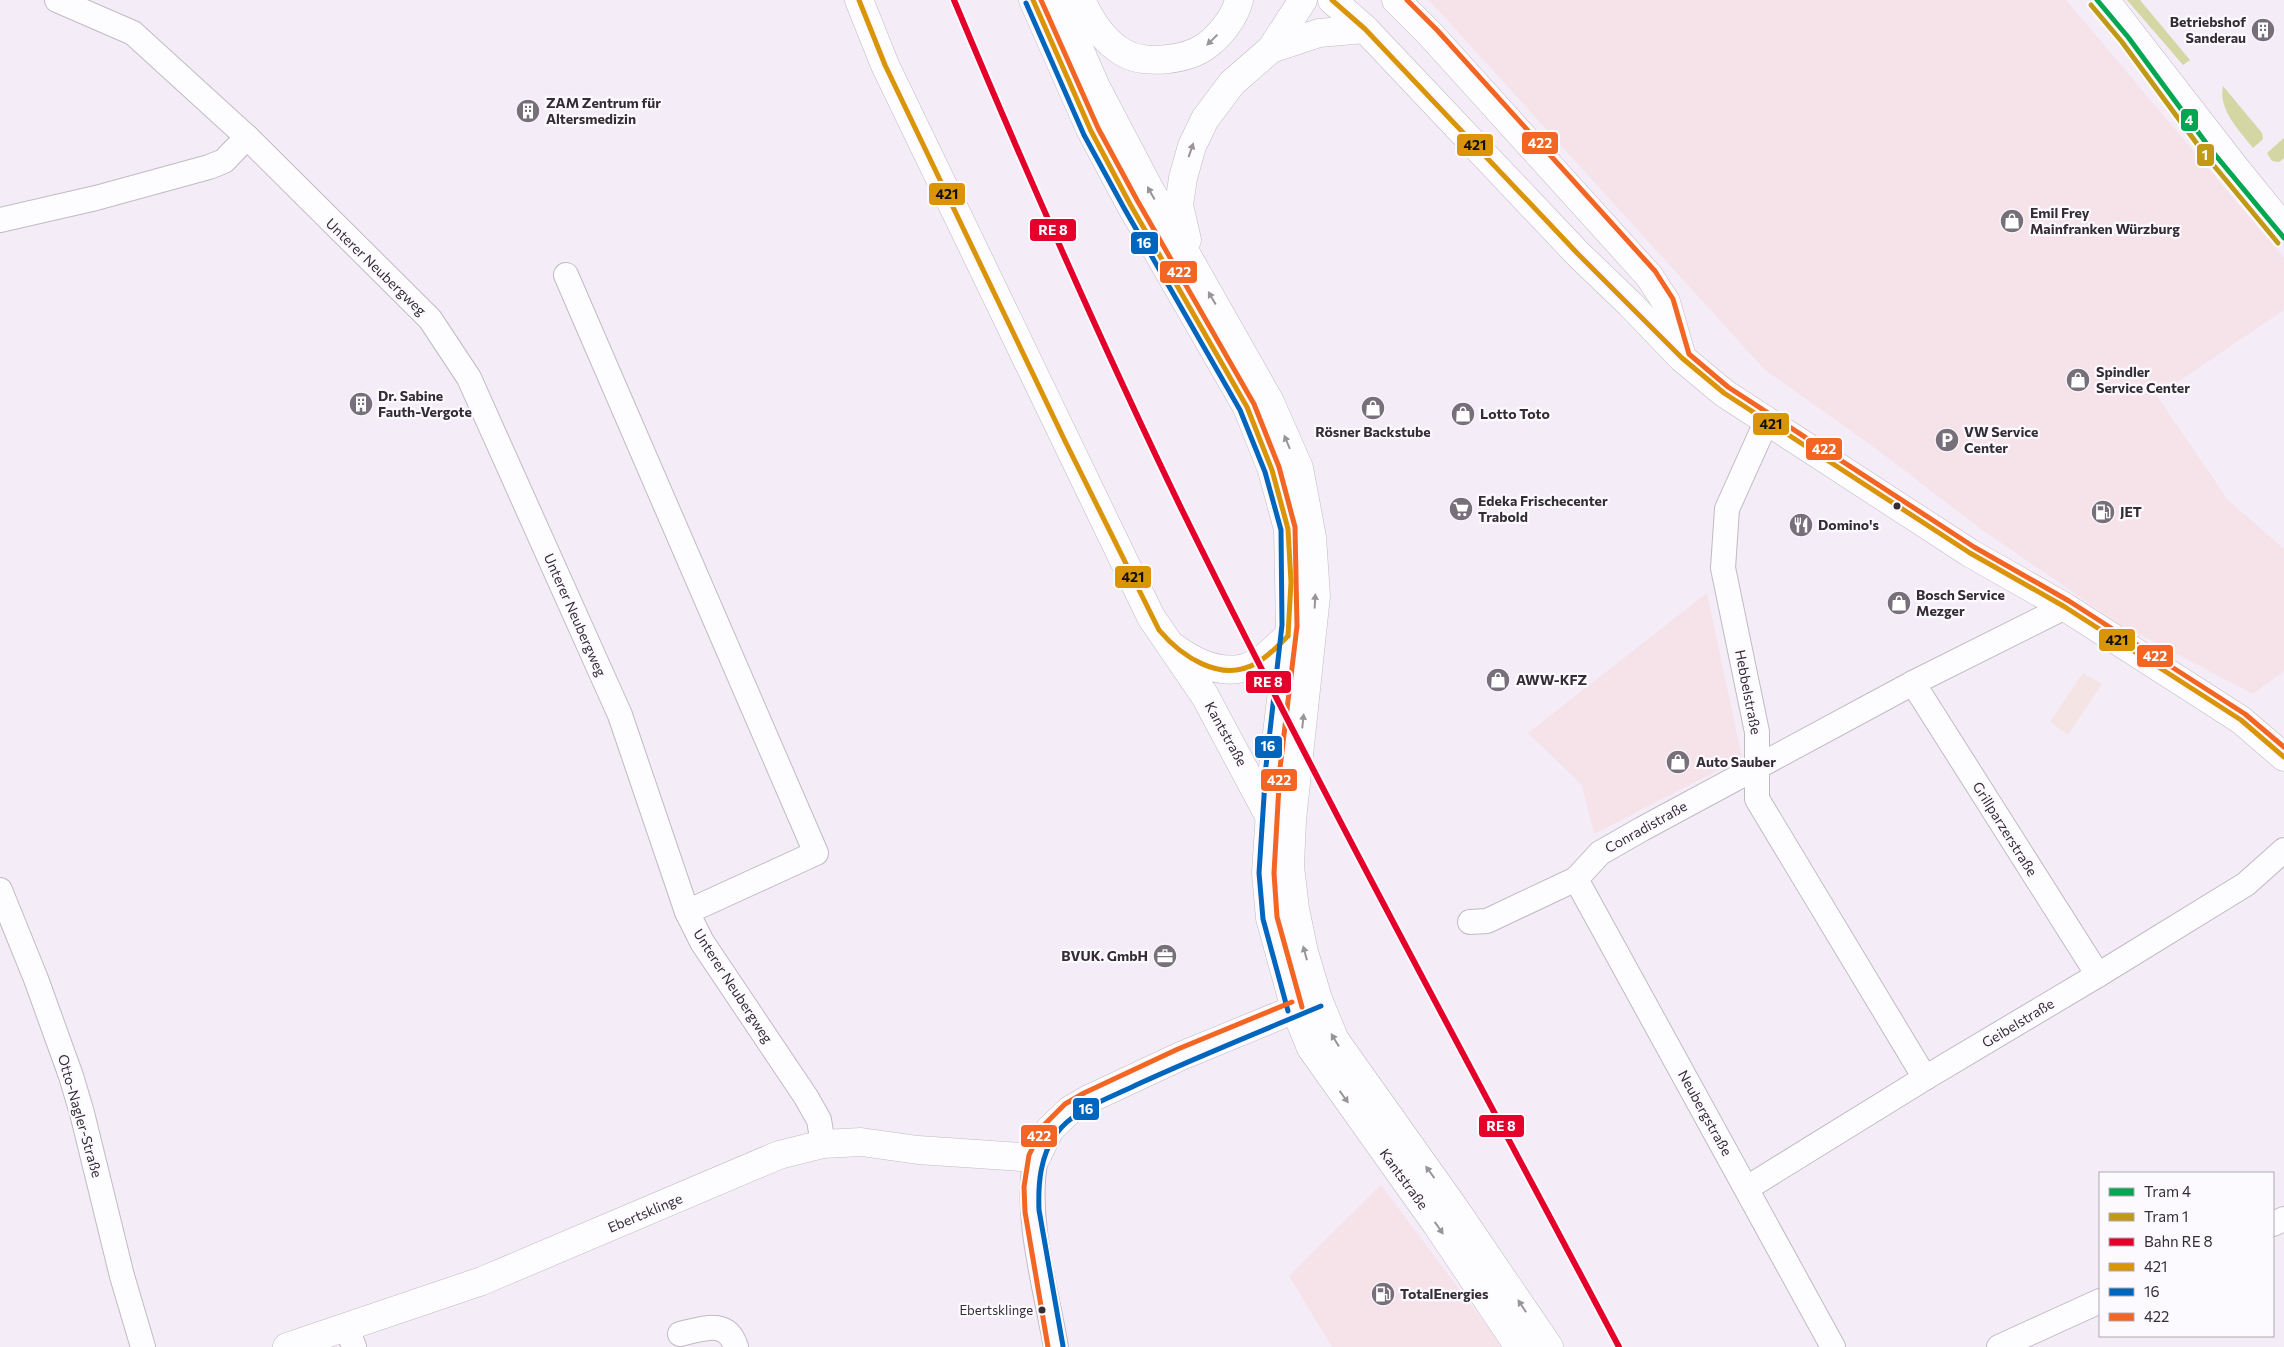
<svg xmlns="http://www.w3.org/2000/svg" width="2284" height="1347" font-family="Commissioner,sans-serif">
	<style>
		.commercial { fill: #f6e3e9 }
		.industrial { fill: #f5e4e4 }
		.green { fill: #d4d7a4 }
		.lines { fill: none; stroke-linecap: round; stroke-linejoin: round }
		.minor-casing { stroke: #c1bac4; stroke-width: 26 }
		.tertiary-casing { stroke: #c1bac4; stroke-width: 29 }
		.secondary-casing { stroke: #c1bac4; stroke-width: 29 }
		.primary-casing { stroke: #c1bac4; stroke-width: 29 }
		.minor { stroke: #fdfcfe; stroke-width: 24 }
		.tertiary { stroke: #fdfcfe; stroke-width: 28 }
		.secondary { stroke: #fdfcfe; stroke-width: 28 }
		.primary { stroke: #fdfcfe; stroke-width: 28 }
		.bus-1-casing { stroke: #fdfaff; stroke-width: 9 }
		.bus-2-casing { stroke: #fdfaff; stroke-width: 9 }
		.bus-3-casing { stroke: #fdfaff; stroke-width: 9 }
		.bus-1 { stroke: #da9408; stroke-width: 5 }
		.bus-2 { stroke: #0065bd; stroke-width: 5 }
		.bus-3 { stroke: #f26522; stroke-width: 5 }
		.rail-1-casing { stroke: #fdfaff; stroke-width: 10 }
		.rail-1 { stroke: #e4002b; stroke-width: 6 }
		.tram-1-casing { stroke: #fdfaff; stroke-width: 9 }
		.tram-2-casing { stroke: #fdfaff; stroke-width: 9 }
		.tram-1 { stroke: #00a650; stroke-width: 5 }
		.tram-2 { stroke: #c09a16; stroke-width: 5 }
		.oneway { fill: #98949a }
		.bus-dot { fill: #342d36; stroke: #fdfaff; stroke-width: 2 }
		.labels { text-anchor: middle; stroke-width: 4.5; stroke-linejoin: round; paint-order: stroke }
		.bus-label { font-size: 13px; fill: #342d36; stroke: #fdfaff; text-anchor: end }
		.poi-label { font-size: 14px; font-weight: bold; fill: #342d36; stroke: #fdfaff; text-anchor: start }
		.street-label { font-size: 14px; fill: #342d36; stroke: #fdfaff }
		.line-badge { stroke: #fdfaff; stroke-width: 2 }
		.badge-label { font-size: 14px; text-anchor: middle; font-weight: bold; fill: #fff }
		.pale-badge-label { font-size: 14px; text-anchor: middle; font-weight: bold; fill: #111 }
	</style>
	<rect width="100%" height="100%" fill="#f4ecf7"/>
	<g class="commercial">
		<polygon points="1429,0 2066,0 2284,258 2284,310 2157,396 2228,500 2284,549 2284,671 2253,694 2119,624 1981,529 1879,451 1764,369"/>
		<polygon points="1707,593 1742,758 1594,834 1582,785 1528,733"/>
		<polygon points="1381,1185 1489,1329 1500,1347 1332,1347 1289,1276"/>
	</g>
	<polygon class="industrial" points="2083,673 2102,684 2068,735 2050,722"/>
	<g class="green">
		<polygon points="2127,0 2140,0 2190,60 2183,65"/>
		<path d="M2223,86L2262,133L2263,139L2253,148C2240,131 2218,110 2223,86Z"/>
		<polygon points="2284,138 2284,158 2279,162 2272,161 2267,153"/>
	</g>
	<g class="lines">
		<g class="minor-casing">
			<g id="minor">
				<polyline points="57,0 133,33 247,137 430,319 469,378 620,715 687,912 702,942 806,1097 819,1120 823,1144"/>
				<polyline points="0,220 96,198 209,167 224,161 247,137"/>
				<polyline points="566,275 816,853 687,912"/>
				<polyline points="1767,420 1727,509 1723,568 1757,732 1757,799 1925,1078"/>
				<polyline points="1913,683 2098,975"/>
				<polyline points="1576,879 1833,1347"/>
				<polyline points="0,890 36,979 71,1076 82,1113 122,1276 143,1347"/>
				<polyline points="1470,922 1487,921 1576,879 1600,853 1642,829 1913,683 2065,607"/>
				<path d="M1036,1158C1024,1215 1046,1289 1056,1347"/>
				<polyline points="1747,1188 1925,1078 2098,975 2246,884 2284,850"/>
				<polyline points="2273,1224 2284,1219"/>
				<polyline points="347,1328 354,1347"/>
				<path d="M680,1334C703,1329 727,1318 736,1347"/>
				<polyline points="1999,1347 2100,1301"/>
			</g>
		</g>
		<g class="tertiary-casing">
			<g id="tertiary">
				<polyline points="1332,0 1365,29 1578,254 1630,304 1682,358 1724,393 1970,553 2065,607 2241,720 2284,757"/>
				<polyline points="1396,0 1431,35 1649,276 1666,302 1681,354"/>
				<polyline points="2105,0 2233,165 2284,228"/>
				<polyline points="287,1347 482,1281 779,1155 823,1144 861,1142 918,1150 1036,1158 1050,1129 1070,1110 1087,1100 1181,1056 1317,1000"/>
			</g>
		</g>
		<g class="secondary-casing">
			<g id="secondary">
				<polyline points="859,0 885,65 1151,617 1205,696 1269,816"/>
				<path d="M1175,648C1194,662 1219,674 1244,668C1261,664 1276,647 1288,636"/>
			</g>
		</g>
		<g class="primary-casing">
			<g id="primary">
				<polyline points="1033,0 1091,131 1130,204 1247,407 1272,470 1288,529 1290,625 1273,767 1266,873 1270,918 1295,1009 1311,1048 1437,1225 1519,1347"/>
				<polyline points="1058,0 1096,87 1150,190 1270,402 1299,468 1312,537 1316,596 1292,820 1290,866 1295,909 1304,952 1318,999 1335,1040 1453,1206 1549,1347"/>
				<path d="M1081,0C1091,21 1103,41 1124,53C1145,65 1187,60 1206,46C1220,36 1235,17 1239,0"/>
				<polyline points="1271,49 1319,33 1365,29"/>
				<polyline points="1187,240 1179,205 1183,178 1192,146 1205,119 1232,83 1271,49 1303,0"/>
			</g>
		</g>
		<use href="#minor" class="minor"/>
		<use href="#tertiary" class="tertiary"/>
		<use href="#secondary" class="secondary"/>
		<use href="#primary" class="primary"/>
		<g class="bus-1-casing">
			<g id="bus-1">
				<path d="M859,0L885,65L1065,441L1159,630C1181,656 1220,683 1255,664C1268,657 1278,646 1288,636"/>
				<polyline points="1033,0 1091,131 1130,204 1247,407 1272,470 1288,529 1291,582 1288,636"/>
				<polyline points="1332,0 1365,29 1578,254 1682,358 1724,393 1970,553 2065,607 2241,720 2284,757"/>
			</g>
		</g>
		<g class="bus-2-casing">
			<g id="bus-2">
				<polyline points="1026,3 1084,135 1124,208 1240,410 1265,472 1281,530 1282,625 1266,766 1259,873 1263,919 1288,1011"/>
				<path d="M1063,1346L1039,1210C1038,1184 1040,1156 1056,1134C1074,1109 1110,1098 1136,1085C1197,1057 1259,1032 1321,1006"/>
			</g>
		</g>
		<g class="bus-3-casing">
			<g id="bus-3">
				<polyline points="1041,0 1098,128 1137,200 1254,404 1279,467 1295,527 1297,626 1280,768 1274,873 1277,917 1302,1007"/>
				<polyline points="1407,0 1437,30 1655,271 1673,299 1689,354 1728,387 1974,547 2069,601 2245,714 2284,747"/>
				<polyline points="1048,1347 1025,1212 1024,1187 1029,1155 1044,1125 1065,1104 1084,1093 1178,1049 1292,1002"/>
			</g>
		</g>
		<use href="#bus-1" class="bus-1"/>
		<use href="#bus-2" class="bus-2"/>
		<use href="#bus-3" class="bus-3"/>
		<g class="rail-1-casing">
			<path id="rail-1" d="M954,0C1026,172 1101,343 1182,510C1321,793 1472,1069 1619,1347"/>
		</g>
		<use href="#rail-1" class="rail-1"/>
		<g class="tram-1-casing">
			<polyline id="tram-1" points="2097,0 2128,37 2212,151 2284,238"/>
		</g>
		<g class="tram-2-casing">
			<polyline id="tram-2" points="2091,5 2122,42 2206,156 2278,243"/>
		</g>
		<use href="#tram-1" class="tram-1"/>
		<use href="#tram-2" class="tram-2"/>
	</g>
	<defs><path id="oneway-solid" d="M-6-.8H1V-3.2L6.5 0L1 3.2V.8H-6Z" transform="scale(1.25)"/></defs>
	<g class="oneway">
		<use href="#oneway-solid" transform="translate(1212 40) rotate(136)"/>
		<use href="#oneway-solid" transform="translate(1191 150) rotate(-71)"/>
		<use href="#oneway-solid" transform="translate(1151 193) rotate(-119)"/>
		<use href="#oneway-solid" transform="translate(1212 298) rotate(-120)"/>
		<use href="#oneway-solid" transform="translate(1287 442) rotate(-113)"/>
		<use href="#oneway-solid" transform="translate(1315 601) rotate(-87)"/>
		<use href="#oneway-solid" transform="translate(1303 721) rotate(-84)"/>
		<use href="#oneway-solid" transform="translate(1305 953) rotate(-105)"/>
		<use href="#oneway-solid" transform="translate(1335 1040) rotate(-122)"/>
		<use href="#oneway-solid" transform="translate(1344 1097) rotate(54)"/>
		<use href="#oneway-solid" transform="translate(1430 1172) rotate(-126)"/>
		<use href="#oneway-solid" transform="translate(1439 1228) rotate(55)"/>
		<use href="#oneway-solid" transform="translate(1522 1306) rotate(-123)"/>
	</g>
	<defs>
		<g id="building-disc" transform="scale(1.25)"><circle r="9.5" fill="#77707a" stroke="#fdfaff"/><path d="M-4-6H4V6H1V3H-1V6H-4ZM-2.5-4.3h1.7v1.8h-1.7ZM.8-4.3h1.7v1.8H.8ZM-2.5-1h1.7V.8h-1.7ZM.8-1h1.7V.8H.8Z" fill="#fff"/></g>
		<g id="shop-disc" transform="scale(1.25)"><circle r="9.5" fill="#77707a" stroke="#fdfaff"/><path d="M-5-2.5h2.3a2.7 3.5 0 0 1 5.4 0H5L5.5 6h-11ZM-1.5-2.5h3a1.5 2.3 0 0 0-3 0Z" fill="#fff"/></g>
		<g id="parking-disc" transform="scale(1.25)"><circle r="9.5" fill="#77707a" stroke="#fdfaff"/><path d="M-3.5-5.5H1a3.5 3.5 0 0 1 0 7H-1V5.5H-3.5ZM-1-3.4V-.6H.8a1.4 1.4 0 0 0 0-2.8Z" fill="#fff"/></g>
		<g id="supermarket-disc" transform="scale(1.25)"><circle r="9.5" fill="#77707a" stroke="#fdfaff"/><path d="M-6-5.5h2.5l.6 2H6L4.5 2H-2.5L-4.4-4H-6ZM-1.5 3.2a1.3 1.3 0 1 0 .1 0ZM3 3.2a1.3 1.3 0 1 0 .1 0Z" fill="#fff"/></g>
		<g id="fuel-disc" transform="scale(1.25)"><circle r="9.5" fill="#77707a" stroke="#fdfaff"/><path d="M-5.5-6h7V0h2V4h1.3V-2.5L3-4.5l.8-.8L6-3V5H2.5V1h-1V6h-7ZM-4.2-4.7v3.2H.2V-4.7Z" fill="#fff"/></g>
		<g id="restaurant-disc" transform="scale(1.25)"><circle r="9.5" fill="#77707a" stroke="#fdfaff"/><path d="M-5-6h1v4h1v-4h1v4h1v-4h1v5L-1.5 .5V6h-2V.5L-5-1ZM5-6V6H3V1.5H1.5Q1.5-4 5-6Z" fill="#fff"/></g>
		<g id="office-disc" transform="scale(1.25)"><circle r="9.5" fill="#77707a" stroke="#fdfaff"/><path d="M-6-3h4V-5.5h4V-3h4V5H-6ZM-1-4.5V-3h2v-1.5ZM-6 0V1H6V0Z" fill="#fff"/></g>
	</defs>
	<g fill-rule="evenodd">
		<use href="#building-disc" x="2263" y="30"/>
		<use href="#building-disc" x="528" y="111"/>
		<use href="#shop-disc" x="2012" y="221"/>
		<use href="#shop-disc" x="2078" y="380"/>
		<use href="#building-disc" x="361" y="404"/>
		<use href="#shop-disc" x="1373" y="408"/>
		<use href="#shop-disc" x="1463" y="414"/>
		<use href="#parking-disc" x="1947" y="440"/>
		<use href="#supermarket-disc" x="1461" y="509"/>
		<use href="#fuel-disc" x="2103" y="512"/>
		<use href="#restaurant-disc" x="1801" y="525"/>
		<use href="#shop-disc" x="1899" y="603"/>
		<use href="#shop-disc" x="1498" y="680"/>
		<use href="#shop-disc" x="1678" y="762"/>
		<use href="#office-disc" x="1165" y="956"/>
		<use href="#fuel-disc" x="1383" y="1294"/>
	</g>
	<g class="bus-dot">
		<circle cx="1897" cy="506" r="4.5"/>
		<circle cx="1042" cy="1310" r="4.5"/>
	</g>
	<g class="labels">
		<g class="bus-label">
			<text x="1033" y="1315">Ebertsklinge</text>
		</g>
		<g class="poi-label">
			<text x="2246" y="27" text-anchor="end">Betriebshof<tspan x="2246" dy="16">Sanderau</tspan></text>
			<text x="546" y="108">ZAM Zentrum für<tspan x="546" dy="16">Altersmedizin</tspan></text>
			<text x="2030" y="218">Emil Frey<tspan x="2030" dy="16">Mainfranken Würzburg</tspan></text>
			<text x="2096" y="377">Spindler<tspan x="2096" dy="16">Service Center</tspan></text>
			<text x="378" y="401">Dr. Sabine<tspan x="378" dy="16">Fauth-Vergote</tspan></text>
			<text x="1480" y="419">Lotto Toto</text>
			<text x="1373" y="437" text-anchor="middle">Rösner Backstube</text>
			<text x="1964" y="437">VW Service<tspan x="1964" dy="16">Center</tspan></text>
			<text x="1478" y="506">Edeka Frischecenter<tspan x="1478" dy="16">Trabold</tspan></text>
			<text x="2120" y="517">JET</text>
			<text x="1818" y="530">Domino's</text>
			<text x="1916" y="600">Bosch Service<tspan x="1916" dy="16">Mezger</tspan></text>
			<text x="1516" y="685">AWW-KFZ</text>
			<text x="1696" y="767">Auto Sauber</text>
			<text x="1148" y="961" text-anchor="end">BVUK. GmbH</text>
			<text x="1400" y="1299">TotalEnergies</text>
		</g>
		<g class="street-label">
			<text transform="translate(376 267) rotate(44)" y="5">Unterer Neubergweg</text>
			<text transform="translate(575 615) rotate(66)" y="5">Unterer Neubergweg</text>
			<text transform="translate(1748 692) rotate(79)" y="5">Hebbelstraße</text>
			<text transform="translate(1226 734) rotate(61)" y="5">Kantstraße</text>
			<text transform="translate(1646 827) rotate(-29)" y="5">Conradistraße</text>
			<text transform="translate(2005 829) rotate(58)" y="5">Grillparzerstraße</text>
			<text transform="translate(733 986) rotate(57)" y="5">Unterer Neubergweg</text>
			<text transform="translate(2018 1023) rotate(-31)" y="5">Geibelstraße</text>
			<text transform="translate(1705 1113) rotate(61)" y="5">Neubergstraße</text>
			<text transform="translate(80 1116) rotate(74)" y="5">Otto-Nagler-Straße</text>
			<text transform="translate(1404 1179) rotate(54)" y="5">Kantstraße</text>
			<text transform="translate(645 1213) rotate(-23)" y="5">Ebertsklinge</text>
		</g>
	</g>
	<g class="line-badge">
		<rect x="2180" y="108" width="19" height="24" rx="5" fill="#00a650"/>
		<rect x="1521" y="131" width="38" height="24" rx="5" fill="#f26522"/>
		<rect x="1456" y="133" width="38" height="24" rx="5" fill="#da9408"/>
		<rect x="2196" y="143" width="19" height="24" rx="5" fill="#c09a16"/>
		<rect x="928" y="182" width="38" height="24" rx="5" fill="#da9408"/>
		<rect x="1029" y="218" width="48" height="24" rx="5" fill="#e4002b"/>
		<rect x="1130" y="231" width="29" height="24" rx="5" fill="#0065bd"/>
		<rect x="1159" y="260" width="39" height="24" rx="5" fill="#f26522"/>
		<rect x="1752" y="412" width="38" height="24" rx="5" fill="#da9408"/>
		<rect x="1805" y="437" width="38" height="24" rx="5" fill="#f26522"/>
		<rect x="1114" y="565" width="38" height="24" rx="5" fill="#da9408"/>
		<rect x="2098" y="628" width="38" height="24" rx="5" fill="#da9408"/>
		<rect x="2136" y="644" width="38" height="24" rx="5" fill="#f26522"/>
		<rect x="1245" y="670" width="47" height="24" rx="5" fill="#e4002b"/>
		<rect x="1254" y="735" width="29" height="24" rx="5" fill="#0065bd"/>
		<rect x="1260" y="768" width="38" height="24" rx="5" fill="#f26522"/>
		<rect x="1072" y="1097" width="28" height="24" rx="5" fill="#0065bd"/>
		<rect x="1478" y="1114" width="47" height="24" rx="5" fill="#e4002b"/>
		<rect x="1020" y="1124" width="38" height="24" rx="5" fill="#f26522"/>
	</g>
	<g class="badge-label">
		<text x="2189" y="125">4</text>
		<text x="1540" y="148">422</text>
		<text x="2205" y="160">1</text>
		<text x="1053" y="235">RE 8</text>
		<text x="1144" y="248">16</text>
		<text x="1179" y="277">422</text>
		<text x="1824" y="454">422</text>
		<text x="2155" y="661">422</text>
		<text x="1268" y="687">RE 8</text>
		<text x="1268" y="751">16</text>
		<text x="1279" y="785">422</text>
		<text x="1086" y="1114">16</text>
		<text x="1501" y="1131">RE 8</text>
		<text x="1039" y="1141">422</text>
	</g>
	<g class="pale-badge-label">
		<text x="1475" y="150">421</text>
		<text x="947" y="199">421</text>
		<text x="1771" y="429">421</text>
		<text x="1133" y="582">421</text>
		<text x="2117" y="645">421</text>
	</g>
	<rect x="2099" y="1172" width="175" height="165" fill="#fdfaff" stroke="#ada8af"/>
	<rect x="2109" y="1188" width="25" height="8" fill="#00a650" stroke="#ada8af"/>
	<text x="2144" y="1197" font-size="15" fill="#342d36">Tram 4</text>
	<rect x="2109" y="1213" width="25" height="8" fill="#c09a16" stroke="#ada8af"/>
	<text x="2144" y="1222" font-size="15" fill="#342d36">Tram 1</text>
	<rect x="2109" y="1238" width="25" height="8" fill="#e4002b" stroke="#ada8af"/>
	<text x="2144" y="1247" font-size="15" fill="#342d36">Bahn RE 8</text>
	<rect x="2109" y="1263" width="25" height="8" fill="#da9408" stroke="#ada8af"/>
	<text x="2144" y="1272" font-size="15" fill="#342d36">421</text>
	<rect x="2109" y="1288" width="25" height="8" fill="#0065bd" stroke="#ada8af"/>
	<text x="2144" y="1297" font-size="15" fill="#342d36">16</text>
	<rect x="2109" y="1313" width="25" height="8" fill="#f26522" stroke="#ada8af"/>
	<text x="2144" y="1322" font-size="15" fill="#342d36">422</text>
</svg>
